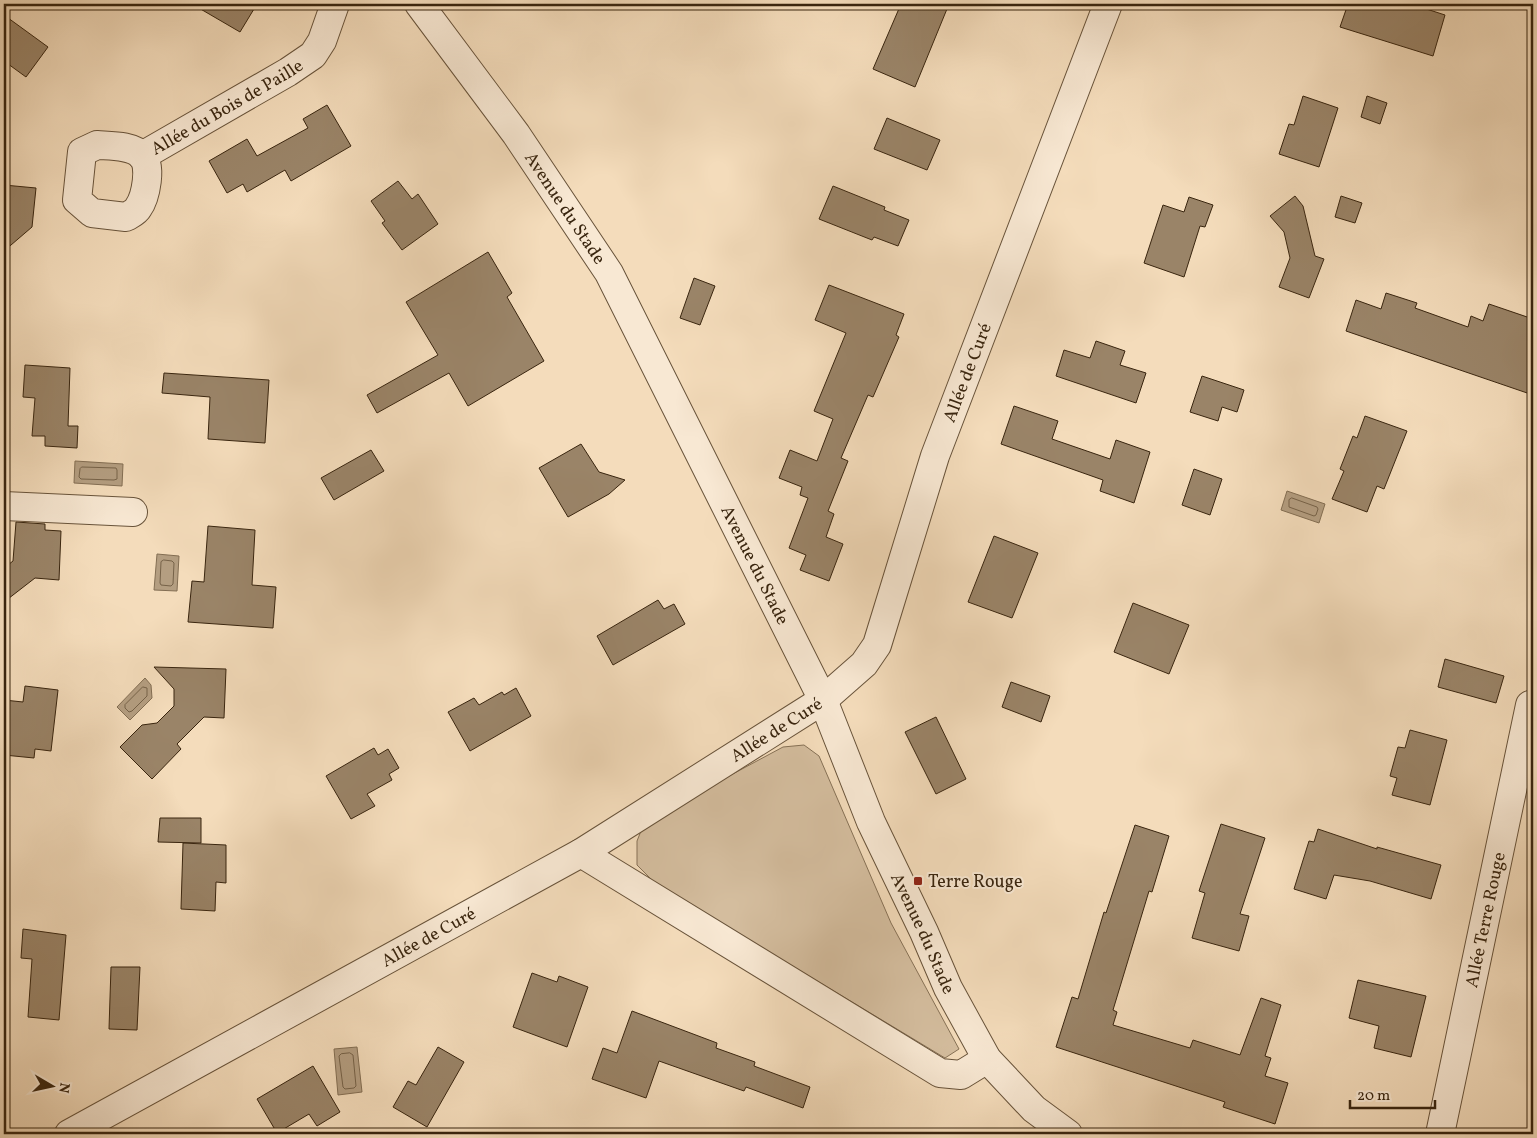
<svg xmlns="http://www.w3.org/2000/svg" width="1537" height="1138" font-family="Vollkorn,serif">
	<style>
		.green { fill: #d4bd9e; stroke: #867156 }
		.water { fill: #b49e81; stroke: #836e53 }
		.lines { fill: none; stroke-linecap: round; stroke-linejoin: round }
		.shore { stroke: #766248; stroke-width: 1 }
		.building { fill: #9a8468; stroke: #39250f }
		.minor-casing { stroke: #68533a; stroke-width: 30 }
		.minor { stroke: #f8e8d3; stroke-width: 28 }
		.poi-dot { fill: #8f2418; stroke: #f8e8d3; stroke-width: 2 }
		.labels { text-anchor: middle; stroke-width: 4; stroke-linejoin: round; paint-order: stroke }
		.street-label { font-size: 18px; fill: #39250f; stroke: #f8e8d3 }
		.poi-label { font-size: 18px; fill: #39250f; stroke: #f8e8d3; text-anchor: start }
	</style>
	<rect width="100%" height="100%" fill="#f4dcbb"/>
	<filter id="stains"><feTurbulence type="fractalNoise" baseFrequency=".004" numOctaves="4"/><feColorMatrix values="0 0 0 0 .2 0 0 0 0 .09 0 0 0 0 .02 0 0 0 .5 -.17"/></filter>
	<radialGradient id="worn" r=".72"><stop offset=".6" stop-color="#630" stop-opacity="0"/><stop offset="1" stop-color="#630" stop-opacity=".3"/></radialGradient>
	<polygon class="green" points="804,745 819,756 891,923 959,1049 945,1058 656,884 637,865 637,841 645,821 783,747"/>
	<g class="water">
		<polygon points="75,461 123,464 122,486 74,483"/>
		<polygon points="1287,491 1325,504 1319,523 1281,510"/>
		<polygon points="157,554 179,556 177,591 154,590"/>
		<polygon points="145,678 151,685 152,698 130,720 117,707"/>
		<polygon points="357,1047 362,1092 338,1095 334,1049"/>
	</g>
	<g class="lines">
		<g class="shore">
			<polygon points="82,467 116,468 117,470 117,479 114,480 81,479 79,477 80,469"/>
			<polygon points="1292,498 1317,507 1318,509 1316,515 1314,516 1289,507 1289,500"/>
			<polygon points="164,560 172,561 174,563 173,584 171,586 161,585 160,583 161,562"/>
			<polygon points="143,687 147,688 147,696 132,711 129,712 125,708 125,705"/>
			<polygon points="350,1053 353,1055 356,1086 354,1088 345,1089 343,1087 339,1056 341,1054"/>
		</g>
	</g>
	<g class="building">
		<polygon points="192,4 257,4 240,32"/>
		<polygon points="901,4 949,4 915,87 873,69"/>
		<polygon points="1348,4 1411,4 1445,15 1433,56 1340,27"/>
		<polygon points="4,15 48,47 26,77 4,61"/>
		<polygon points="1303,96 1338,108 1319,167 1279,154 1289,124 1294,125"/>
		<polygon points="1367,96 1387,103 1380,124 1361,117"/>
		<polygon points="327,105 351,146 291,181 285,170 247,192 243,184 227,193 209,161 247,139 257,156 308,128 303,119"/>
		<polygon points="887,118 940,140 927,170 874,149"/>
		<polygon points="398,181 412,199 418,194 438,224 402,250 382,223 385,221 371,201"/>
		<polygon points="4,185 36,188 32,227 4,251"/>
		<polygon points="833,186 885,207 884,210 909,220 898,246 874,237 872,240 819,219"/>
		<polygon points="1295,196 1303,206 1315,256 1324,259 1309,298 1279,287 1290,258 1284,232 1270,216"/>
		<polygon points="1341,196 1362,203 1355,223 1335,217"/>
		<polygon points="1189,197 1213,205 1205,227 1200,226 1184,277 1144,263 1163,205 1184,212"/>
		<polygon points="488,252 512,293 507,297 544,361 468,406 449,373 377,413 367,395 438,355 406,302"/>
		<polygon points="694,278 715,286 700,325 680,318"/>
		<polygon points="829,285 904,314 896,335 899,337 873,397 868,395 841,458 848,461 828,511 834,514 826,537 843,544 829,581 800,570 806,555 789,548 808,498 800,495 802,487 779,478 790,450 817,461 833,419 814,411 846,333 815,320"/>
		<polygon points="1386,293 1417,303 1415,308 1468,327 1471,316 1483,321 1489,304 1533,319 1533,395 1346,331 1356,300 1381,309"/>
		<polygon points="1096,341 1125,351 1120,365 1146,373 1136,403 1056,376 1064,350 1090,358"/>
		<polygon points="25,365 70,368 68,426 78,426 77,448 45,446 45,436 32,436 35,398 23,397"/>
		<polygon points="164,373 269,380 265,443 208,439 210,397 162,393"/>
		<polygon points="1202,376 1244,390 1237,412 1222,407 1218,421 1190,412"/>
		<polygon points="1014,406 1058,421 1052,439 1110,459 1116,440 1150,452 1134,503 1100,491 1103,480 1001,444"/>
		<polygon points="1365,416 1407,431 1384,489 1377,486 1367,512 1332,499 1344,471 1340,469 1353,436 1357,438"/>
		<polygon points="581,444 599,472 625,480 609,494 568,517 539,468"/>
		<polygon points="371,450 384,471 334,500 321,478"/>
		<polygon points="1194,469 1222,479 1210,515 1182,505"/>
		<polygon points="16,522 45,524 45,530 61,531 59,580 35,578 4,602 4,568 13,561"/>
		<polygon points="208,526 255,530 252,585 276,587 273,628 188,622 192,581 204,582"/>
		<polygon points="994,536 1038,553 1012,618 968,602"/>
		<polygon points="658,600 664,609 674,604 685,624 613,665 597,636"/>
		<polygon points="1133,603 1189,625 1169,674 1114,652"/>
		<polygon points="1445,659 1504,676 1496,703 1438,687"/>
		<polygon points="154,667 226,669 224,718 204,717 177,744 181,749 152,779 120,747 142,725 157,723 174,706 174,689"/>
		<polygon points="1011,682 1050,696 1041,722 1002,707"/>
		<polygon points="25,686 58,690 51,751 35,749 34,758 4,755 4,700 23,702"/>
		<polygon points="516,688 531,716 470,751 448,712 474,698 479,705 502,692 504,695"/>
		<polygon points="936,717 966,779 936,794 905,732"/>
		<polygon points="1410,730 1447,740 1430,805 1392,795 1397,778 1390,776 1398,747 1405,748"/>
		<polygon points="374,748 378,755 388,749 399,768 389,774 392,780 367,794 375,806 351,819 326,776"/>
		<polygon points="160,818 201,818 201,843 158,842"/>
		<polygon points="1221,824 1265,838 1240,914 1249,916 1239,951 1192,938 1205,893 1199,891"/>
		<polygon points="1135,825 1169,836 1152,892 1149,891 1113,1010 1117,1012 1113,1025 1190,1048 1193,1040 1240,1055 1261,998 1281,1005 1265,1056 1271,1058 1265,1076 1288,1083 1275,1124 1223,1107 1225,1102 1056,1047 1072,997 1078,999 1104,912 1106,913"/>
		<polygon points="1318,829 1377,849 1377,847 1441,865 1431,899 1370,881 1334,875 1326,899 1294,889 1309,841 1314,842"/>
		<polygon points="183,843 226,845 226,883 216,882 215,911 181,909"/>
		<polygon points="23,929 66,935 59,1020 28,1017 32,959 21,958"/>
		<polygon points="111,967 140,967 137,1030 109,1029"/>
		<polygon points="532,973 557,982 559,976 588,987 567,1047 513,1027"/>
		<polygon points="1358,980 1426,996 1411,1057 1374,1048 1379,1026 1349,1018"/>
		<polygon points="632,1011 717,1043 716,1048 755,1062 754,1066 810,1087 803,1108 746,1087 744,1091 659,1061 646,1098 592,1079 603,1048 617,1053"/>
		<polygon points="438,1047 464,1062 427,1127 393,1107 408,1081 416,1085"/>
		<polygon points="313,1066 340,1112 317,1126 309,1114 277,1133 257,1099"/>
	</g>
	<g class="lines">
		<g class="minor-casing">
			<g id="minor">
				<path id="s1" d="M419,4L516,134L609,273L823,700L871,822L924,932L948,988L987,1059L1034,1109L1068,1134"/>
				<path d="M97,145C111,146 132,145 142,156C152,165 146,197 138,208C136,212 131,214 126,217L92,213L77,200L82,152Z"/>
				<path id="s2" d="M142,156L288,72L313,55L322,41L335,4"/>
				<polyline points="4,506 133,512"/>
				<polyline points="581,853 940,1073 961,1075 987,1059"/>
				<path id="s3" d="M69,1134L581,853L823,700L864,664L877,645L935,456L1108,4"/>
				<path id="s4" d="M1440,1134L1530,705"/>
			</g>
		</g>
		<use href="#minor" class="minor"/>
	</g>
	<rect class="poi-dot" x="913" y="876" width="10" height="10" rx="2.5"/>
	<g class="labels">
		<g class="street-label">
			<text dy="6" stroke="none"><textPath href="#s2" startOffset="98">Allée du Bois de Paille</textPath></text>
			<text dy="6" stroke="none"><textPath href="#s1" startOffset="251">Avenue du Stade</textPath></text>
			<text dy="6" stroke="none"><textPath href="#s3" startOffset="1235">Allée de Curé</textPath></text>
			<text dy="6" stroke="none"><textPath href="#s1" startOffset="656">Avenue du Stade</textPath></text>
			<text dy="6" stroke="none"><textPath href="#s3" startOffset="815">Allée de Curé</textPath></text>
			<text dy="6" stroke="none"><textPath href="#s4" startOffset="219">Allée Terre Rouge</textPath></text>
			<text dy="6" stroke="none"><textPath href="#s1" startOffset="1061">Avenue du Stade</textPath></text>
			<text dy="6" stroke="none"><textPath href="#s3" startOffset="410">Allée de Curé</textPath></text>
		</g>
		<g class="poi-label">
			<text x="928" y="887">Terre Rouge</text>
		</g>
	</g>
	<rect width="1537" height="1138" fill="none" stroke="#f4dcbb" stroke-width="20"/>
	<rect x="5" y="5" width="1527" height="1128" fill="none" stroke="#39250f" stroke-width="2.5"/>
	<rect x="10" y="10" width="1517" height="1118" fill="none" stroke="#39250f"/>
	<g transform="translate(52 1086) rotate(99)" stroke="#f8e8d3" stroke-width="4" paint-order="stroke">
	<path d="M0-4L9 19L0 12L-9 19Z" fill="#39250f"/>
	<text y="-8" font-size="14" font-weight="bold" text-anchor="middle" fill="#39250f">N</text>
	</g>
	<path d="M1350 1100v8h85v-8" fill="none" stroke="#39250f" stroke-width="2.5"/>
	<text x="1357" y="1100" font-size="15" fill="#39250f" stroke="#f8e8d3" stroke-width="4" paint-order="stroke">20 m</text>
	<rect width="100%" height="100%" filter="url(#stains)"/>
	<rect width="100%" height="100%" fill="url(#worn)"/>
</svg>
